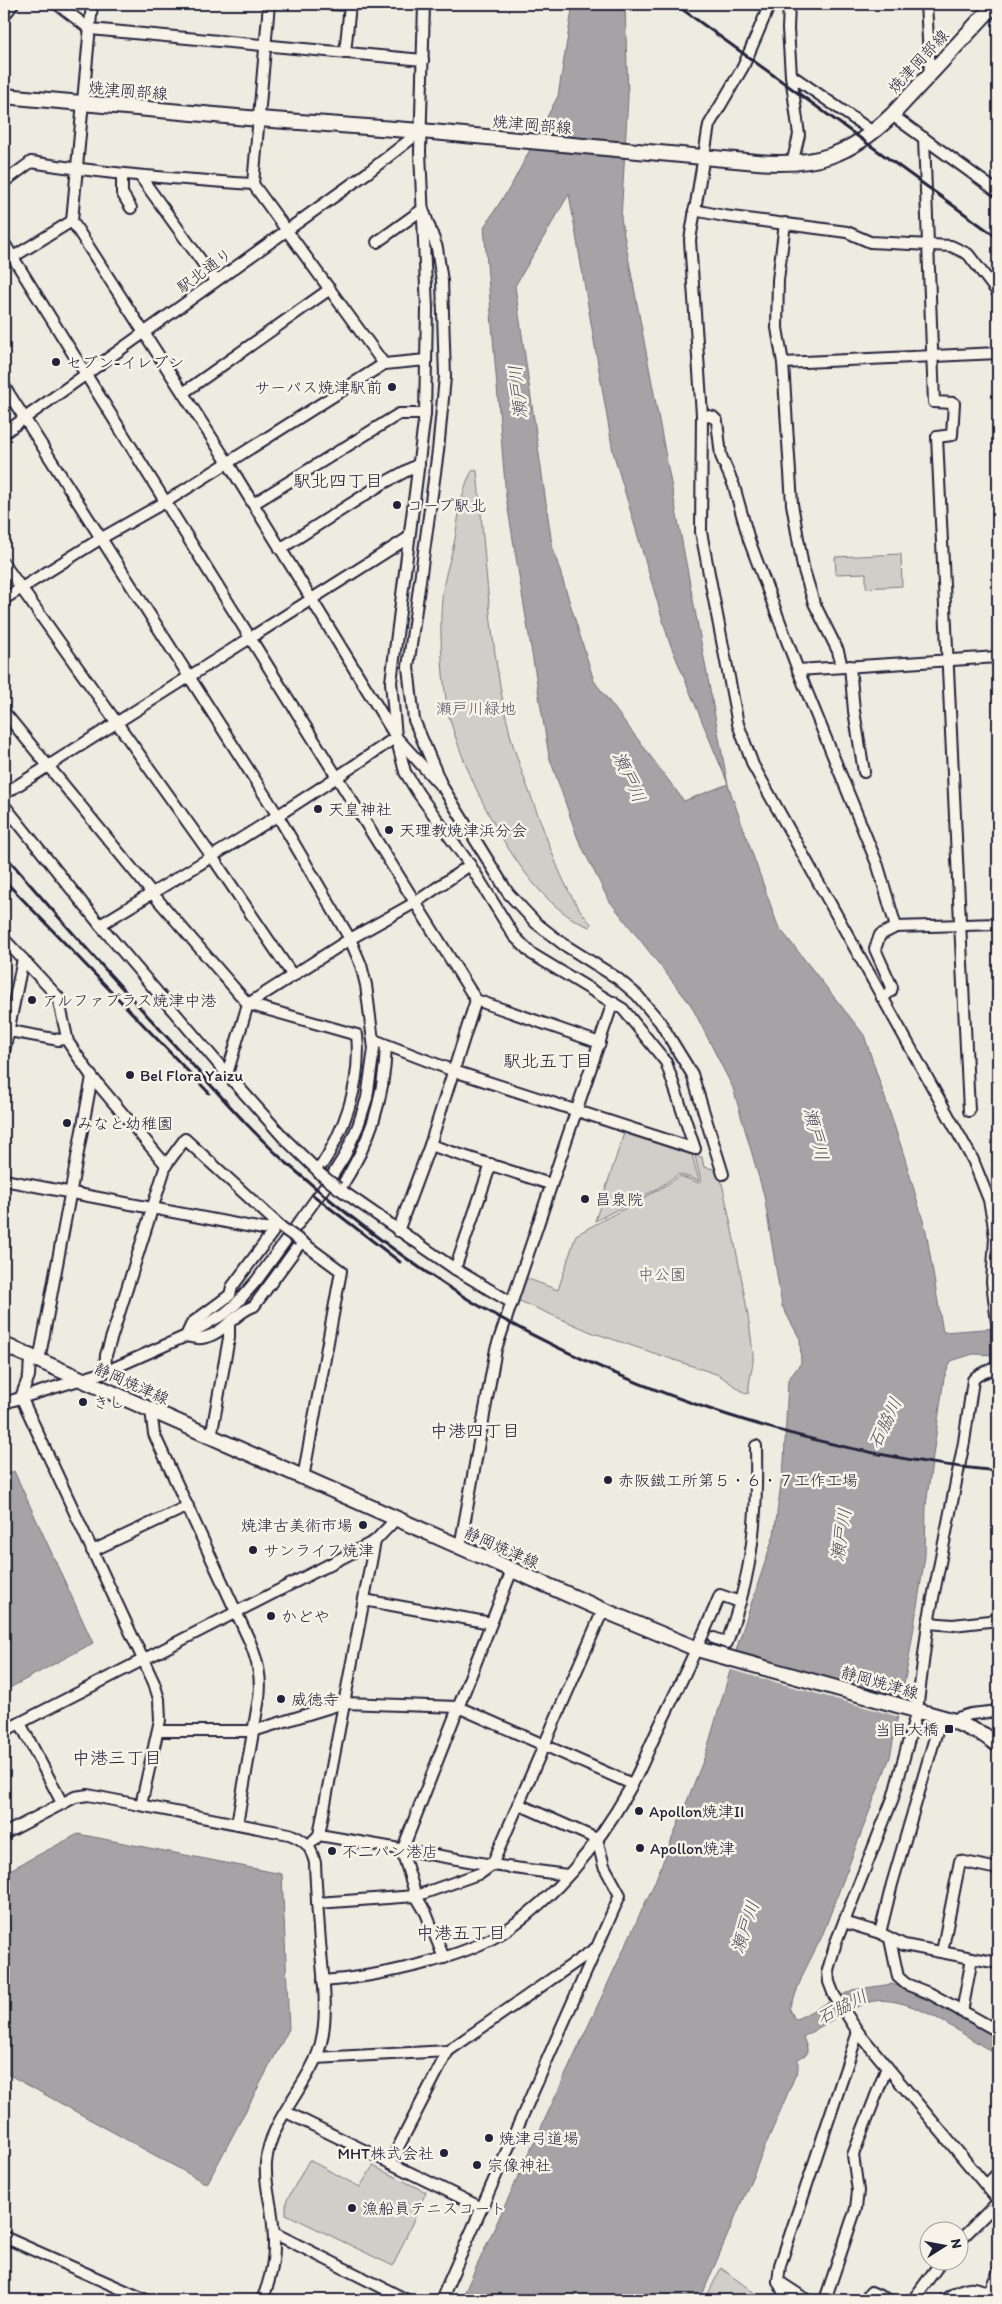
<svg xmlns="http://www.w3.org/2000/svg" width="1002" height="2304" font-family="Itim,'Klee One',sans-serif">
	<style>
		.green { fill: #d1cdc9; stroke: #7a7882 }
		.water { fill: #a6a3a6; stroke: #716f7b; fill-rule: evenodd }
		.pier { fill: #eeebe1 }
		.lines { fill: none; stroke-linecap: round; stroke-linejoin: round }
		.minor-casing { stroke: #22223b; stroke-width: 14 }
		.major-casing { stroke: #22223b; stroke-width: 18 }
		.minor { stroke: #f7f3e8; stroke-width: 10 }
		.major { stroke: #f7f3e8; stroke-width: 14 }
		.rail { stroke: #22223b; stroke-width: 3 }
		.minor-bridge-casing { stroke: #22223b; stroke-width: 14; stroke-linecap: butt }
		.minor-bridge { stroke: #f7f3e8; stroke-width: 10 }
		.poi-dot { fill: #22223b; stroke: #f7f3e8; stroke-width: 2 }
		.labels { text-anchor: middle; stroke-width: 5; stroke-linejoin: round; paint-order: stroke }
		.street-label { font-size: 16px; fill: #22223b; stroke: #f7f3e8 }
		.poi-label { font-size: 16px; fill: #22223b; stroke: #f7f3e8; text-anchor: start }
		.park-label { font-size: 16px; fill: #575566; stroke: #f7f3e8 }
		.water-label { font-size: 18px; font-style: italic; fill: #504f60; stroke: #f7f3e8 }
		.neighbourhood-label { font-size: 18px; fill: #22223b; stroke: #f7f3e8 }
	</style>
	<rect width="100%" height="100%" fill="#eeebe1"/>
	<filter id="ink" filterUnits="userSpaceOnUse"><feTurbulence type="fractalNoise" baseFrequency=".02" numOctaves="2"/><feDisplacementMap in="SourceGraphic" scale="10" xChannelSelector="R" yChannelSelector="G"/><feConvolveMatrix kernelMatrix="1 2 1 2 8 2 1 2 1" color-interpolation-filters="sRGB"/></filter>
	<g filter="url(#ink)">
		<g class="green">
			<path d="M473,470L477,471C486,558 489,648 510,734C519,768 533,800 545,834C557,866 568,898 591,924L590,927C526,906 469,784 451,723C446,707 445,690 443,674C441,645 439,613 444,583C447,568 452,554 455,539C458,521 462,484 473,470Z"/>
			<polygon points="901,554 902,586 866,588 866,573 836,574 835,557"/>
			<polygon points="624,1133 692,1155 699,1181 679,1174 655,1190 595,1221"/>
			<path d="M695,1156L702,1157L704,1167L719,1170C726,1200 732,1230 738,1260C744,1292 750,1323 753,1355C754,1368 748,1379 749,1393L746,1394L719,1375L591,1332L515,1299L523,1277L558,1290L576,1235C611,1215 647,1198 680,1176L699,1183L701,1181Z"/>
			<polygon points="309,2160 360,2187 373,2166 426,2192 393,2266 286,2214 286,2202"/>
			<polygon points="721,2268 764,2300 705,2300"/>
		</g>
		<g class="water">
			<path d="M573,4H625L628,97L621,219L728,785L778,926L864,1035L903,1152L926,1231L943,1332L998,1328V1355L973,1354L951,1361L944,1378L926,1505L925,1556L909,1658L890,1757L822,1936L803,1974L790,2009L795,2020L852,1990L892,1984L919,1994L998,2036V2055C962,2036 905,1987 863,2004C842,2013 822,2026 803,2037L807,2048V2054L798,2059V2069L700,2300H461L654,1884L705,1756L738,1644L774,1535L784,1462L788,1380L801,1363L800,1339L782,1306L764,1195L733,1088L691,1005L608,899L578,839L549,756L506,497L484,227L512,184L558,96ZM569,194L613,452L669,641L728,784L684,801L594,681L552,545L515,286Z"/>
			<polygon points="14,1471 93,1643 4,1691 4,1476"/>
			<polygon points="78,1834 282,1874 289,2029 207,2184 4,2072 4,1873"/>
		</g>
		<polygon class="pier" points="734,1650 904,1698 900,1717 728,1669"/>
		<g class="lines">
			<g class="minor-casing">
				<g id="minor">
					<polyline points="57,4 90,29 423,60"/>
					<polyline points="269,4 253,184 384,364"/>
					<polyline points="330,4 350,5 345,53"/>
					<path d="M770,4L743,67L709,125L690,240L702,415L701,532L738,724L753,765L973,1160L989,1200L993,1221L995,1238L992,1282L997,1323V1365C990,1373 979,1371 973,1380L964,1442L928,1623L917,1710L893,1798L836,1942L828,1970L829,1982L834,1995L858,2032L998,2200"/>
					<polyline points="789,4 788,29 791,75"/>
					<polyline points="926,4 930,74"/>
					<polyline points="4,16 13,4"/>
					<polyline points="892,115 998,192"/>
					<polyline points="924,138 934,402 954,403 952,435 937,437 969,1111"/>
					<polyline points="792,164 799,135 791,75 873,132"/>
					<polyline points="122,174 122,193 131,208"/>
					<polyline points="140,176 215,280"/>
					<path d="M4,182L31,162C105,174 179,179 253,184"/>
					<polyline points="694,210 724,216 847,232 870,242 951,246 968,254 998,293"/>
					<polyline points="424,212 437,248 442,281 445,377 438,451 408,667 414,720 442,786 508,893 536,923 563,944 617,978 637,995 660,1022 692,1074 723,1174"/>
					<polyline points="72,221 92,4"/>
					<polyline points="785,223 778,280 777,328 783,363 792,504 803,567 814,603 838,651 842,667"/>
					<polyline points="377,242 423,209"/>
					<polyline points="4,243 476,1000 600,1043"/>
					<polyline points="13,257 72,221 228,463 396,737 440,785"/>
					<polyline points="783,363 998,353"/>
					<polyline points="4,386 278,816 350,939 361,965 366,985 374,1049 367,1098 358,1126 345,1155 327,1184 257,1280 236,1304 224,1314 186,1336 105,1372 4,1403"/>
					<polyline points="183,393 330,289"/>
					<polyline points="702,415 713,417 717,421 721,456 734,486 749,540 798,670 878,866 896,927"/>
					<polyline points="4,433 367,173 421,131"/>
					<polyline points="253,504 399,414 425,414"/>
					<polyline points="280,549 382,484 419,464"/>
					<polyline points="4,564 213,858 293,976"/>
					<polyline points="4,599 100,539 167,501 384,364 426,360"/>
					<polyline points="850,666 854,711 864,772"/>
					<polyline points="798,670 998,657"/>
					<polyline points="4,712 152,893 248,1004 350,939 416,902 470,865"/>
					<polyline points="4,794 408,538"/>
					<polyline points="4,805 100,925 227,1074"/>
					<path d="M100,925C200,864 300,804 396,737"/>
					<polyline points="4,939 58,997 68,1042 92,1077 166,1165"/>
					<polyline points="882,998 891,991 892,987 875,949 880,935 896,927 998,924"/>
					<polyline points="4,1030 59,1040 67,1038"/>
					<polyline points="374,1040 454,1071 695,1149 666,1062 623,1009 532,954 514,936 470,865 418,793 405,772 396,737 391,682 425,414 427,309 420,152 424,4"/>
					<polyline points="4,1052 23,959"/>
					<polyline points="430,1145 550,1184"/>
					<path d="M318,1171C344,1132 362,1084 357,1035L248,1004L227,1074L284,1138L318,1171L319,1173"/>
					<polyline points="4,1180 263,1229 278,1225"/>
					<polyline points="338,1188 455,1269 512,1303"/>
					<path d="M340,1189C370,1142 384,1101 386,1046"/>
					<path d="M278,1225L232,1287L230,1295L192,1323L186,1336C191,1337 198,1339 202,1338C223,1335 235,1312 254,1306L301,1242"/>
					<polyline points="398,1231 430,1145 476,1000"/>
					<polyline points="299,1240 341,1271 303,1478"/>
					<polyline points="455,1269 491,1164"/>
					<polyline points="30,1357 29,1376 21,1397 154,1683 159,1699 160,1720 141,1805"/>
					<polyline points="39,1361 92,1077"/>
					<polyline points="105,1372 106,1355 166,1165 185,1139 281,1227"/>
					<path d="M151,1410L154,1434L250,1642C257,1660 262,1677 259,1698L237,1824"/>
					<polyline points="211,1437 229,1338 229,1323"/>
					<polyline points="460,1547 496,1349 613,1002"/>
					<polyline points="92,1551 188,1506"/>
					<polyline points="364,1600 491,1623"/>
					<polyline points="928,1623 953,1625 998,1620"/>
					<polyline points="714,1638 727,1643 740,1602"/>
					<polyline points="951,1720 971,1714 998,1711"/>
					<polyline points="20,1723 62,1803"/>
					<polyline points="4,1731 375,1541 396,1519"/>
					<polyline points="159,1731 253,1731 344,1703 458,1707 632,1784"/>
					<path d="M4,1834L75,1797L88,1795L289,1834C305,1840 311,1846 315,1863C316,1889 318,1916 320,1942C323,1979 331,2023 316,2058C301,2093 269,2124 266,2163C265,2179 268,2193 271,2208C276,2243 276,2267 262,2300"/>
					<polyline points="319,1835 492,1865 567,1875"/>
					<polyline points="309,1845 319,1835 375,1541"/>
					<polyline points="317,1903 416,1896 481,1873 492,1865 603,1610"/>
					<polyline points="844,1922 880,1933 904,1945 998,1963"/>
					<polyline points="880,1933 892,1884 941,1717"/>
					<polyline points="890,1939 898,1977 906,1984 931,1994 998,2031"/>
					<polyline points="942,1952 960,1861 998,1869"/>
					<polyline points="444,1958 426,1913 416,1896 402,1851 512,1570"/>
					<path d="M323,1981C377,1977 464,1959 508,1929C558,1894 599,1843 629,1790C641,1770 649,1747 660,1725C681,1682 702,1639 720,1595L740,1602C755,1551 757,1499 756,1446"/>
					<polyline points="962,2012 972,1958"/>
					<polyline points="316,2058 448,2051 596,1948"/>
					<polyline points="286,2112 482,2208"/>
					<polyline points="390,2163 448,2051"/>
					<polyline points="986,2185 998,2173"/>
					<polyline points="274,2233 407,2300"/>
					<polyline points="4,2237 146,2300"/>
					<polyline points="960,2240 998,2202"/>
					<polyline points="778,2281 807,2300"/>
					<polyline points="989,2293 998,2272"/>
					<polyline points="441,2300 620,1895 604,1866 597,1839 518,1804"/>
					<polyline points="787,2300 778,2281 780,2265 858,2032"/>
					<polyline points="825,2300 856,2208 858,2191 853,2155 887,2067"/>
					<polyline points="864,2300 871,2292 889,2300"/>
					<polyline points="913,2300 941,2262"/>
					<path d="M944,2300C966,2284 975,2284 998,2298"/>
				</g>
			</g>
			<g class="major-casing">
				<g id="major">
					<path d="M4,96L259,119L421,131L757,162C814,167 850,156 892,115L995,4"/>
					<polyline points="4,1345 603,1610 697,1649 951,1720 984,1735 998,1745"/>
				</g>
			</g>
			<use href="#minor" class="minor"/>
			<use href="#major" class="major"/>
			<g class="rail">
				<polyline points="675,4 998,238"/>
				<path d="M4,854C60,920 119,985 178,1049C213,1087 252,1133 291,1167C349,1217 410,1265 476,1304C630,1394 821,1455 998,1471"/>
				<polyline points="4,880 209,1093"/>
				<polyline points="313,1195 400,1262"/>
			</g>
			<g class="minor-bridge-casing">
				<g id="minor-bridge">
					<polyline points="319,1173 338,1188"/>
					<polyline points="281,1227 299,1240"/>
				</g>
			</g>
			<use href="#minor-bridge" class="minor-bridge"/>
		</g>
	</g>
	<g class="poi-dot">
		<circle cx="56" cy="362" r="5"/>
		<circle cx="392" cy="387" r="5"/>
		<circle cx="397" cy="505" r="5"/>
		<circle cx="318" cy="809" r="5"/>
		<circle cx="389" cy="830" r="5"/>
		<circle cx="32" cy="1000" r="5"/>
		<circle cx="130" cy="1075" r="5"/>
		<circle cx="67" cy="1123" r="5"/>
		<circle cx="585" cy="1199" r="5"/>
		<circle cx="83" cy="1402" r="5"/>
		<circle cx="608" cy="1480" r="5"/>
		<circle cx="363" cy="1525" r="5"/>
		<circle cx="253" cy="1550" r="5"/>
		<circle cx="271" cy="1616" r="5"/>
		<circle cx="281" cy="1699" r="5"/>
		<rect x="944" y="1724" width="10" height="10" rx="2.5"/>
		<circle cx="639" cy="1811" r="5"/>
		<circle cx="640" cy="1848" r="5"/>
		<circle cx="332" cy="1851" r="5"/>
		<circle cx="489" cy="2138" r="5"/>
		<circle cx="444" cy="2153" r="5"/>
		<circle cx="477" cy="2165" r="5"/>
		<circle cx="352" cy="2208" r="5"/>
	</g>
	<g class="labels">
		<g class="street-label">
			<text transform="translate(918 61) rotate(-47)" y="6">焼津岡部線</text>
			<text transform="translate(128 90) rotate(5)" y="6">焼津岡部線</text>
			<text transform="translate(532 124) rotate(5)" y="6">焼津岡部線</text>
			<text transform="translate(204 270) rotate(-36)" y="6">駅北通り</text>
			<text transform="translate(132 1383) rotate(24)" y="6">静岡焼津線</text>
			<text transform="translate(502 1547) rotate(24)" y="6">静岡焼津線</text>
			<text transform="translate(880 1682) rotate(16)" y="6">静岡焼津線</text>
		</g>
		<g class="poi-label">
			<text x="66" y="368">セブン-イレブン</text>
			<text x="382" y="393" text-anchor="end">サーパス焼津駅前</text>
			<text x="407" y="511">コープ駅北</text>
			<text x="328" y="815">天皇神社</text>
			<text x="399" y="836">天理教焼津浜分会</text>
			<text x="42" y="1006">アルファプラス焼津中港</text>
			<text x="140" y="1081">Bel Flora Yaizu</text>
			<text x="77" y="1129">みなと幼稚園</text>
			<text x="595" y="1205">昌泉院</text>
			<text x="93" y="1408">きし</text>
			<text x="618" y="1486">赤阪鐵工所第５・６・７工作工場</text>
			<text x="353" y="1531" text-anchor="end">焼津古美術市場</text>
			<text x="263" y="1556">サンライフ焼津</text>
			<text x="281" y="1622">かどや</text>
			<text x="291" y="1705">威徳寺</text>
			<text x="939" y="1735" text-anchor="end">当目大橋</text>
			<text x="649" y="1817">Apollon焼津II</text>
			<text x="650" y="1854">Apollon焼津</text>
			<text x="342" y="1857">不二パン港店</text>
			<text x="499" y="2144">焼津弓道場</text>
			<text x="434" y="2159" text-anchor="end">MHT株式会社</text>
			<text x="487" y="2171">宗像神社</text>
			<text x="362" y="2214">漁船員テニスコート</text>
		</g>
		<g class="park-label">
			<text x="476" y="714">瀬戸川緑地</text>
			<text x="662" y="1280">中公園</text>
		</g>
		<g class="water-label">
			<text transform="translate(518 392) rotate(-96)" y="6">瀬戸川</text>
			<text transform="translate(629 777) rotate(65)" y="6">瀬戸川</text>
			<text transform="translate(816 1134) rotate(76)" y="6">瀬戸川</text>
			<text transform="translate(885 1423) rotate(-64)" y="6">石脇川</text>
			<text transform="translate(841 1535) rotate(-81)" y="6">瀬戸川</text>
			<text transform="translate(745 1927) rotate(-71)" y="6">瀬戸川</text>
			<text transform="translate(842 2007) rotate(-27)" y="6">石脇川</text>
		</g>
		<g class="neighbourhood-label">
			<text x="338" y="487">駅北四丁目</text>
			<text x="548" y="1067">駅北五丁目</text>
			<text x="475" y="1437">中港四丁目</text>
			<text x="117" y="1764">中港三丁目</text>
			<text x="461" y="1939">中港五丁目</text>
		</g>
	</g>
	<rect width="1002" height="2304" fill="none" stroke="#f7f3e8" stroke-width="20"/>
	<rect x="10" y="10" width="982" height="2284" fill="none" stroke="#22223b" stroke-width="2" filter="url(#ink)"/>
	<g transform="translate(944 2246) rotate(79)"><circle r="24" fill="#f7f3e8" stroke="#a29fa3"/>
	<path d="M0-4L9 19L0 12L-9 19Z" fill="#22223b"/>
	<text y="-8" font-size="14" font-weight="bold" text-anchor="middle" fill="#22223b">N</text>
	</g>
</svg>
